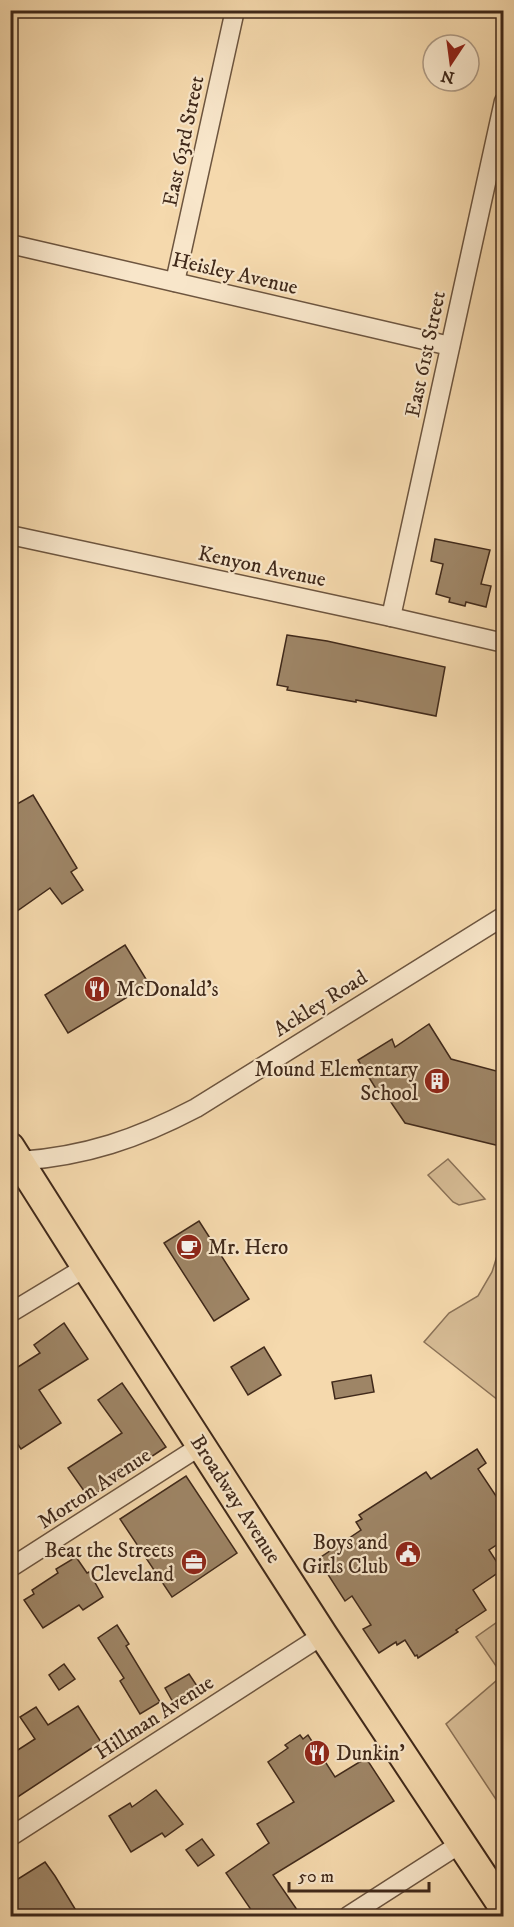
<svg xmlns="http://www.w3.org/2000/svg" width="514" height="1927" font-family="'IM FELL DW Pica',serif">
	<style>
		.green { fill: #d6bb94; stroke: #8b7257; stroke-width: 1.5 }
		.building { fill: #9e8566; stroke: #40291a; stroke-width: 1.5 }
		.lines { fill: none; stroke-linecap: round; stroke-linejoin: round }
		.minor-casing { stroke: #6d553f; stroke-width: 21 }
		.primary-casing { stroke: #40291a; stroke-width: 32 }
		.minor { stroke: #f8e6ca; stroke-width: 18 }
		.primary { stroke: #f5d9ad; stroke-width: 28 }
		.labels { text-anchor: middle; stroke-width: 4.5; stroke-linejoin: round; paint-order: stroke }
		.street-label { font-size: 21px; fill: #40291a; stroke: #f8e6ca }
		.poi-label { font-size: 21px; fill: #40291a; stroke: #f8e6ca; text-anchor: start }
	</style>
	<rect width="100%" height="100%" fill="#f5d9ad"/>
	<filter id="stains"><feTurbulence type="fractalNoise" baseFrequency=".00333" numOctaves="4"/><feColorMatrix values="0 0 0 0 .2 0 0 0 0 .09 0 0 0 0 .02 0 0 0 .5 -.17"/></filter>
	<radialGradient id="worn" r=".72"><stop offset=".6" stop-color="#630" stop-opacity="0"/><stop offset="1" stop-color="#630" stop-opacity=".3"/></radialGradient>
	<g class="green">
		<polygon points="448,1159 485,1199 459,1205 453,1202 428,1175"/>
		<polygon points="499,1213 504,1213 503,1404 424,1342 449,1313 478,1296 492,1272 497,1256"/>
		<polygon points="503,1618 503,1661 496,1666 476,1637"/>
		<polygon points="503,1675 503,1810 446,1724"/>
	</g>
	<g class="building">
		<polygon points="435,539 490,550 481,584 491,586 486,607 466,602 465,606 449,602 450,598 436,594 443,564 431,561"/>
		<polygon points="287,635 327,641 445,667 436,716 356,700 356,702 287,690 288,687 277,685"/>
		<polygon points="33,795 77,868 71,872 83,890 62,904 50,888 10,916 10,808"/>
		<polygon points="125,945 149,984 68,1033 45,995"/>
		<polygon points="429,1024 451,1059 504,1073 504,1147 405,1123 382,1089 378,1092 358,1060 392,1039 395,1047"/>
		<polygon points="199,1221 249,1299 214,1321 164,1243"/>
		<polygon points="64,1323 88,1359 39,1390 61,1423 21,1449 10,1433 10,1372 40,1353 34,1345"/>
		<polygon points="264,1347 281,1375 248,1395 231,1367"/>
		<polygon points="371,1375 374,1392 335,1399 332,1382"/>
		<polygon points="122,1383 166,1447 89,1498 68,1468 122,1433 98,1400"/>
		<polygon points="477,1449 486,1463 478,1469 504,1508 504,1540 489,1550 502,1570 473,1590 486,1610 456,1630 458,1632 418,1658 417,1655 415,1656 405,1640 397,1645 396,1642 379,1653 363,1629 371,1625 352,1596 345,1601 318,1559 361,1530 356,1522 362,1519 359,1515 426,1472 431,1479"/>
		<polygon points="186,1476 237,1553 172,1597 120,1519"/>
		<polygon points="76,1557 87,1573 89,1572 103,1597 83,1610 79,1605 43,1628 24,1600 34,1594 32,1590 58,1573 56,1569"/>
		<polygon points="117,1625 129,1644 126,1646 160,1702 140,1714 120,1681 124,1678 98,1638"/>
		<polygon points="64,1664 75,1679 59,1690 49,1675"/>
		<polygon points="189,1674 199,1689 174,1704 165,1688"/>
		<polygon points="78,1706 101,1742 10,1802 10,1755 35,1739 20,1717 36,1707 48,1725"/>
		<polygon points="300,1735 303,1739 308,1735 335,1777 366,1758 394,1801 273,1875 302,1917 256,1917 226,1873 269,1843 257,1824 294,1802 268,1762 288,1748 285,1745"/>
		<polygon points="156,1790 183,1824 165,1837 162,1833 131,1852 109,1816 130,1803 132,1807"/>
		<polygon points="202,1839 214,1855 198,1866 186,1850"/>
		<polygon points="45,1862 55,1876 80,1917 10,1917 10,1884"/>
	</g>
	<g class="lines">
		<g class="minor-casing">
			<g id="minor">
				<polyline points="10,244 450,346"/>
				<polyline points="175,282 235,10"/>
				<polyline points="10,535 391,617 504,643"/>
				<polyline points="391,617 504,101"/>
				<path d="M20,1161C86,1156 137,1139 196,1108L504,916"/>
				<polyline points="10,1313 86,1267"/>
				<polyline points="10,1568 202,1445"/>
				<polyline points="10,1837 323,1635"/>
				<polyline points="348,1916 460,1844"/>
			</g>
		</g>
		<g class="primary-casing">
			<polyline id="primary" points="10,1147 86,1267 323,1635 504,1908"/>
		</g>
		<use href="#minor" class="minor"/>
		<use href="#primary" class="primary"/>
	</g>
	<defs>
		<g id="restaurant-disc" transform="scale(1.35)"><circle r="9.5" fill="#8f2418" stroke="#f8e6ca"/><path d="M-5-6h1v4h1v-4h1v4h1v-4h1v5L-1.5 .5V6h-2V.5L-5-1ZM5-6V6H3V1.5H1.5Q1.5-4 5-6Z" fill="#fff"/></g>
		<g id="building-disc" transform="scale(1.35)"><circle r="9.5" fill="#8f2418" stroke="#f8e6ca"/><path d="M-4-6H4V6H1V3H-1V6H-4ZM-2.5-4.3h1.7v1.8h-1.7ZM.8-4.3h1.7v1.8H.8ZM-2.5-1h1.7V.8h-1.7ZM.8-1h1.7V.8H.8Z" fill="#fff"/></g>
		<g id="cafe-disc" transform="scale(1.35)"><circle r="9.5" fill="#8f2418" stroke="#f8e6ca"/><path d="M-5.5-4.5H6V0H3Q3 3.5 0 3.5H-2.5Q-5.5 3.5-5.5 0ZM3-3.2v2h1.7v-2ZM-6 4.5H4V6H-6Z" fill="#fff"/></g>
		<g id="civic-disc" transform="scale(1.35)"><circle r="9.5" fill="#8f2418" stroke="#f8e6ca"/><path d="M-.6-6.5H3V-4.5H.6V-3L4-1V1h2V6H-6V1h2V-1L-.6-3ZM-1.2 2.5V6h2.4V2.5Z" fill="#fff"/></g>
		<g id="office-disc" transform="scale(1.35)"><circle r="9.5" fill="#8f2418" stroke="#f8e6ca"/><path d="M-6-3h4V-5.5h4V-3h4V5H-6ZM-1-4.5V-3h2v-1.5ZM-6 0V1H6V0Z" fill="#fff"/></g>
	</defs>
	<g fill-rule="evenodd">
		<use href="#restaurant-disc" x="97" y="989"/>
		<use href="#building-disc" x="437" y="1081"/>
		<use href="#cafe-disc" x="189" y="1247"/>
		<use href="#civic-disc" x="408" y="1554"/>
		<use href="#office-disc" x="194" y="1562"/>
		<use href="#restaurant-disc" x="317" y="1753"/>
	</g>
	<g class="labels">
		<g class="street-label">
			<text transform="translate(183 141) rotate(-78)" y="7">East 63rd Street</text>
			<text transform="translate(235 273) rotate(13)" y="7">Heisley Avenue</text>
			<text transform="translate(425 354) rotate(-78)" y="7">East 61st Street</text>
			<text transform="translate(262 566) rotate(12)" y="7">Kenyon Avenue</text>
			<text transform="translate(320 1003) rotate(-32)" y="7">Ackley Road</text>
			<text transform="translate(94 1488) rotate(-33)" y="7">Morton Avenue</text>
			<text transform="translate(236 1499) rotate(57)" y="7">Broadway Avenue</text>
			<text transform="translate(154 1717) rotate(-33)" y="7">Hillman Avenue</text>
		</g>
		<g class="poi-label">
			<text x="116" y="996">McDonald's</text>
			<text x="418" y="1076" text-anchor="end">Mound Elementary<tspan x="418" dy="24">School</tspan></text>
			<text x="208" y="1254">Mr. Hero</text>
			<text x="388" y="1549" text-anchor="end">Boys and<tspan x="388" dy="24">Girls Club</tspan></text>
			<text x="174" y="1557" text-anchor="end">Beat the Streets<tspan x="174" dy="24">Cleveland</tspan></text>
			<text x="336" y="1760">Dunkin'</text>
		</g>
	</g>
	<rect width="514" height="1927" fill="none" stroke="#f5d9ad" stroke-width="36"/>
	<rect x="12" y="12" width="490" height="1903" fill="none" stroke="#40291a" stroke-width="3"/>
	<rect x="18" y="18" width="478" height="1891" fill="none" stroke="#40291a" stroke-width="1.5"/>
	<g transform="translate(451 63) rotate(193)"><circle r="28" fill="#f8e6ca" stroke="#ae9a84" stroke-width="1.5"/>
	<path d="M0-4.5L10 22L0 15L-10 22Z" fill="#8f2418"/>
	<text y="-9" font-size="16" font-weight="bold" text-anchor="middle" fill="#40291a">N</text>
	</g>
	<path d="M289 1882v9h140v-9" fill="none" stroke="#40291a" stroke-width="3"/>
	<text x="298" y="1882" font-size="18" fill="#40291a" stroke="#f8e6ca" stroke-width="4.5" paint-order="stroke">50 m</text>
	<rect width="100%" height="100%" filter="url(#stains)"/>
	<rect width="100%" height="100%" fill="url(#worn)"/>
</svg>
